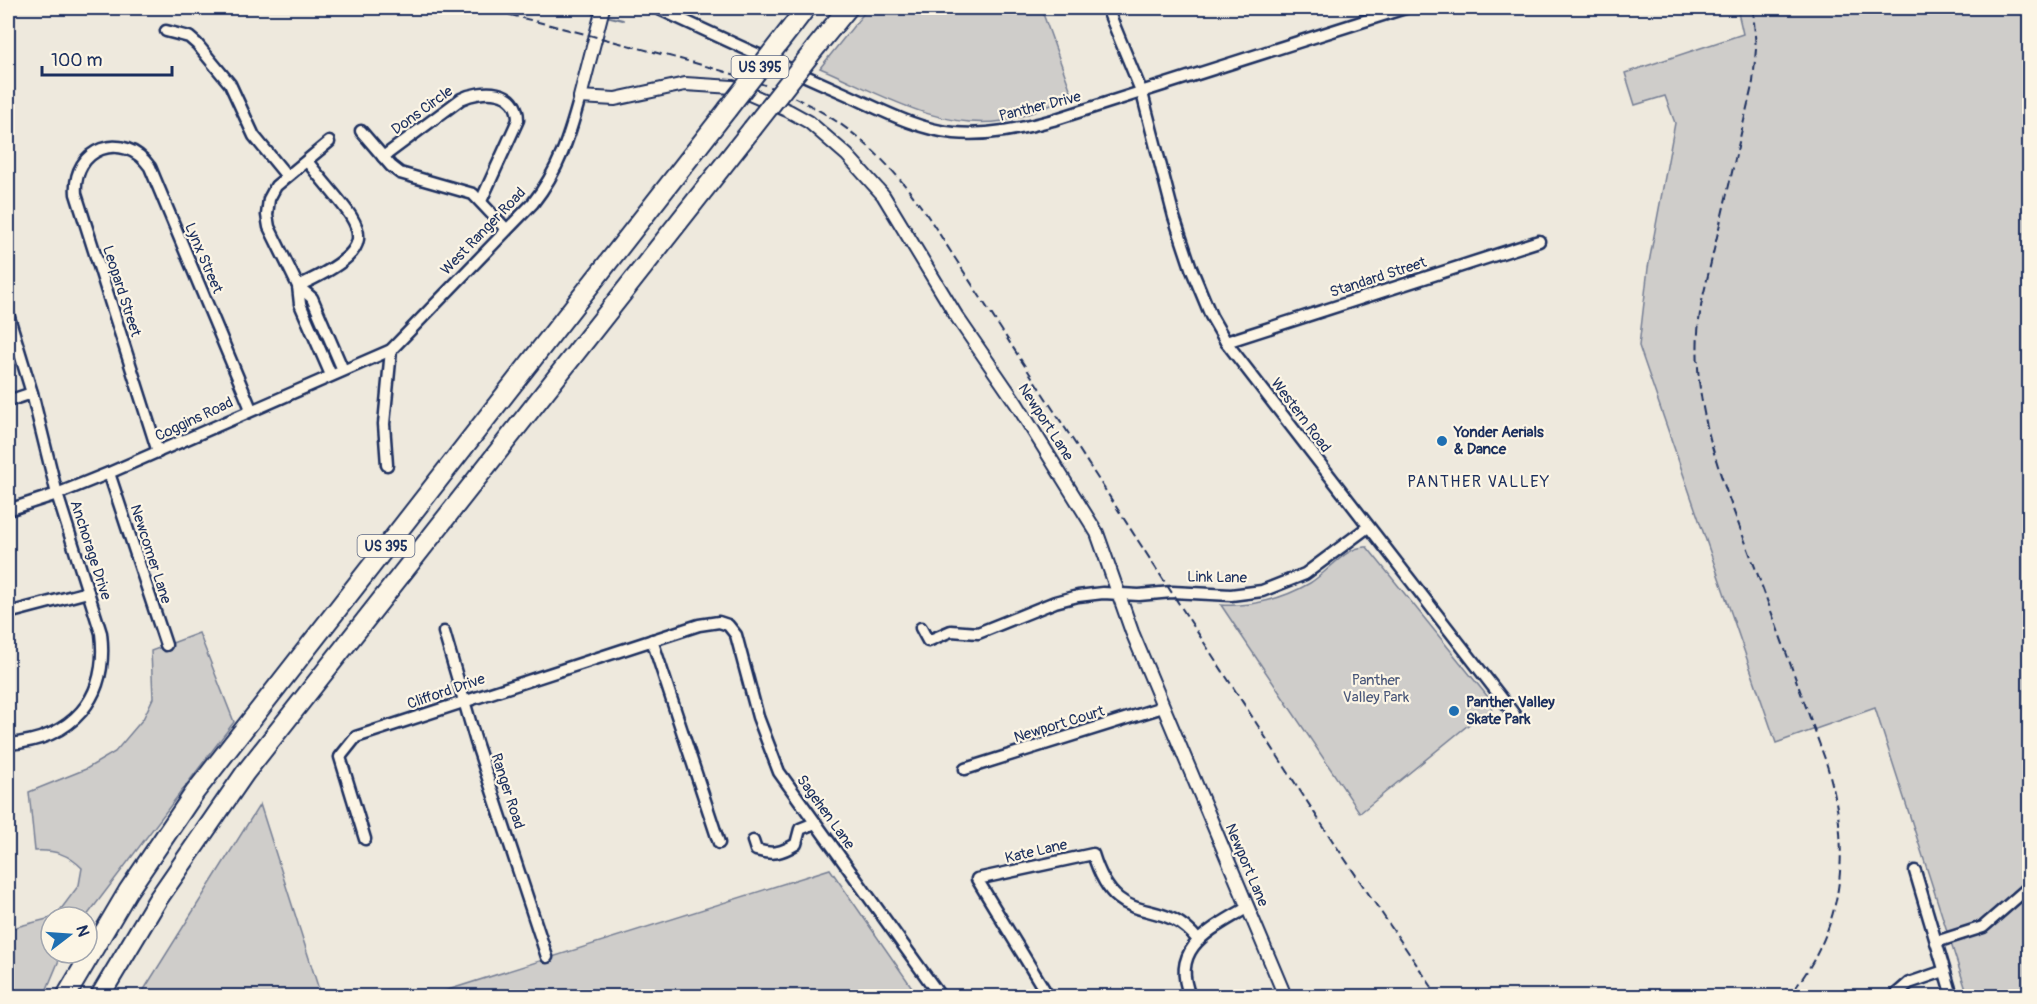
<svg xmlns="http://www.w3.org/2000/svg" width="2037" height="1004" font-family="Pangolin,sans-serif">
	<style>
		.green { fill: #cfcdca; stroke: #757e94; stroke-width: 1.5 }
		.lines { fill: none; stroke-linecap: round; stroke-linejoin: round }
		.stream { stroke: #6c778f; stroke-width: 2 }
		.minor-casing { stroke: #1b2f5e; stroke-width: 15 }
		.tertiary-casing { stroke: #1b2f5e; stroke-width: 16 }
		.motorway-casing { stroke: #1b2f5e; stroke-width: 22 }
		.minor { stroke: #fcf5e5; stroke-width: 10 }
		.tertiary { stroke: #fcf5e5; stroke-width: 12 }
		.motorway { stroke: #fcf5e5; stroke-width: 18 }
		.rail { stroke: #1b2f5e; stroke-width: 2; stroke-dasharray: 9 4.5; stroke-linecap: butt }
		.motorway-bridge-casing { stroke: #1b2f5e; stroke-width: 22; stroke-linecap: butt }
		.motorway-bridge { stroke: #fcf5e5; stroke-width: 18 }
		.poi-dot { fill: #1f6fb2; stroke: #fcf5e5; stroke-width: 2 }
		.labels { text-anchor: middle; stroke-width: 4.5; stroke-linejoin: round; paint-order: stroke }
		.shield { fill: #fcf5e5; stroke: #5e6a86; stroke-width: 1.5 }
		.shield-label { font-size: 14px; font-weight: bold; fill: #1b2f5e }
		.street-label { font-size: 15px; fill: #1b2f5e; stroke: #fcf5e5 }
		.poi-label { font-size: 15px; font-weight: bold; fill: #1b2f5e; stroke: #fcf5e5; text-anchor: start }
		.park-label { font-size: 15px; fill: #485679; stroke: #fcf5e5 }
		.neighbourhood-label { font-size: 16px; letter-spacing: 1.5px; fill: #1b2f5e; stroke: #fcf5e5 }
	</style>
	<rect width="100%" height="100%" fill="#eee9dd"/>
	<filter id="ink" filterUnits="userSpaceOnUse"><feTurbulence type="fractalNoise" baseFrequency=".0167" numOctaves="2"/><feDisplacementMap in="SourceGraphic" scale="12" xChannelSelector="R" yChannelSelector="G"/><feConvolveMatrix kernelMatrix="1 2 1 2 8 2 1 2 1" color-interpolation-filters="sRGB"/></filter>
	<g filter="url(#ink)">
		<g class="green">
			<path d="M868,8H1041L1073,97C1051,104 1026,117 1003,121C939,131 877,92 820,68Z"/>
			<polygon points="1737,8 2029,8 2029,996 1968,996 1875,708 1776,743 1639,346 1648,268 1675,123 1665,96 1635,105 1625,73 1743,34"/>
			<path d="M1367,547L1492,702L1491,715L1478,717L1360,813L1221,605C1251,607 1283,599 1310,583C1327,573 1347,545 1367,547Z"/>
			<path d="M199,633L234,722L86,917H55L79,885L82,868C68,854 55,850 35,851L29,792L86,769L115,752L143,719L153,698L151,651Z"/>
			<polygon points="260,804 321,996 140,996"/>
			<polygon points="830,869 918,996 429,996"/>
			<polygon points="51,918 51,953 62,953 44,996 8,996 8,929"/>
		</g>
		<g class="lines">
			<g class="stream">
				<polyline points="572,8 598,14"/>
				<polyline points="606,16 623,20"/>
			</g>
			<g class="minor-casing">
				<g id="minor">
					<path d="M657,8C717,36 778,64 839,91C876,107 914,129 954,133C988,136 1020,129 1053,120L1405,8"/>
					<polyline points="1107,8 1142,93 1174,217 1191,268 1211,316 1226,342 1514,714"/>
					<polyline points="166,31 189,37 197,44 230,84 254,136 286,175"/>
					<polyline points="361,131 391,166 400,173 473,194 506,229"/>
					<polyline points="329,142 276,186 269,199 267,215 269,227 298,286 300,304 331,375"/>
					<path d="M383,157L461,99C482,89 518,88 518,120L481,201"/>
					<path d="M298,286C395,242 357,226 307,161"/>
					<polyline points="298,286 312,298 343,370"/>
					<path d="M8,314L32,393L57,494L101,633C109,699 72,739 8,744"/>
					<polyline points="1226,342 1539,241"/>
					<polyline points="8,401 32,393"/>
					<path d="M158,452L76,194C72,148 123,129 150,167L251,409"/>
					<polyline points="387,465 384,424 391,350"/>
					<polyline points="109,473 166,645"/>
					<path d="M8,510L57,494L109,473L391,350L533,203C559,170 569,137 580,97"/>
					<polyline points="8,613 88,592"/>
					<polyline points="921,628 928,641 951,631 978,633 1055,602 1078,596 1103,593 1139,595 1172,592 1231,595 1262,591 1305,574 1368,527"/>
					<polyline points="444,632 476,742 547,957"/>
					<polyline points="652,640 719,843"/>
					<polyline points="965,769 1163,707"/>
					<polyline points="365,839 340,757 356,737 699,625 719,622 728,625 736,635 758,717 779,772 940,996"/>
					<path d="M753,841L756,850C773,855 781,853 796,844L800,829L815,823"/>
					<polyline points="1915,871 1952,996"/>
					<polyline points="1936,942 1983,927 2030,886"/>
					<path d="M1048,996L977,879L1093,854C1118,935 1159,891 1198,940"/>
					<path d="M1190,996C1169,946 1213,929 1248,907"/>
					<polyline points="1894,996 1909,983 1944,971"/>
				</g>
			</g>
			<g class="tertiary-casing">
				<polyline id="tertiary" points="603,8 580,97 615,99 685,84 733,87 789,111 809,122 847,155 883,195 957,317 1016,403 1097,533 1132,632 1285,996"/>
			</g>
			<g class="motorway-casing">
				<g id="motorway">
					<polyline points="793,25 806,8"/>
					<polyline points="817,46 848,8"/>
					<polyline points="66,996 128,891 195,792 727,110"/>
					<polyline points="100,996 158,899 245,773 752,129"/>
				</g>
			</g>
			<use href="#minor" class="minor"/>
			<use href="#tertiary" class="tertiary"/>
			<use href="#motorway" class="motorway"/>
			<g class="rail">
				<path d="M483,8C542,23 602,38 661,54C783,86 854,108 929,218L1332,840L1438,996"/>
				<path d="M1753,8L1756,49L1753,82L1702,301C1684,396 1723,482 1756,570C1779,633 1802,696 1825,759C1852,843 1847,926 1789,996"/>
			</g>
			<g class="motorway-bridge-casing">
				<g id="motorway-bridge">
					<polyline points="727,110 793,25"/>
					<polyline points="752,129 817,46"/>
				</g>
			</g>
			<use href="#motorway-bridge" class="motorway-bridge"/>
		</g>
	</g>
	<g class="poi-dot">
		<circle cx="1442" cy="441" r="6"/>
		<circle cx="1454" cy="711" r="6"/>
	</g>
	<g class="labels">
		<g class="shield">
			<rect x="731.5" y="56" width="57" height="22" rx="4.5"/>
			<rect x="357.5" y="535" width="57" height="22" rx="4.5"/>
		</g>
		<g class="shield-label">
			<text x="760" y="72">US 395</text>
			<text x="386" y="551">US 395</text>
		</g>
		<g class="street-label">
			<text transform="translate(1040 106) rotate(-14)" y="5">Panther Drive</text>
			<text transform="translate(422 110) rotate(-36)" y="5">Dons Circle</text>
			<text transform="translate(483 231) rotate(-46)" y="5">West Ranger Road</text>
			<text transform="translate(204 258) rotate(67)" y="5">Lynx Street</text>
			<text transform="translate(1378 277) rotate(-18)" y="5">Standard Street</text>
			<text transform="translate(122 291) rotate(72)" y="5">Leopard Street</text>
			<text transform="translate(1301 415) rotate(53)" y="5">Western Road</text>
			<text transform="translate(194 419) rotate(-25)" y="5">Coggins Road</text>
			<text transform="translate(1046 422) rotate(57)" y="5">Newport Lane</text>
			<text transform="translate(91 550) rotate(72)" y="5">Anchorage Drive</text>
			<text transform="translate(151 554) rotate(72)" y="5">Newcomer Lane</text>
			<text transform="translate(1217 577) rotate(1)" y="5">Link Lane</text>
			<text transform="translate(446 691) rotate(-19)" y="5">Clifford Drive</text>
			<text transform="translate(1059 724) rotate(-17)" y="5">Newport Court</text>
			<text transform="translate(508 791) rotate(72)" y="5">Ranger Road</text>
			<text transform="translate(826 812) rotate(54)" y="5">Sagehen Lane</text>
			<text transform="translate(1036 851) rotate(-13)" y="5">Kate Lane</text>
			<text transform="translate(1247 865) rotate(67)" y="5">Newport Lane</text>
		</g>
		<g class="poi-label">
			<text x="1454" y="437">Yonder Aerials<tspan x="1454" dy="17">&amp; Dance</tspan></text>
			<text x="1466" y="707">Panther Valley<tspan x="1466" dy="17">Skate Park</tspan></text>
		</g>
		<g class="park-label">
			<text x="1376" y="685">Panther<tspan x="1376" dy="17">Valley Park</tspan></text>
		</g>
		<g class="neighbourhood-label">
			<text x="1479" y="487">PANTHER VALLEY</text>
		</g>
	</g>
	<rect width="2037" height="1004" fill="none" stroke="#fcf5e5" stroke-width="30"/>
	<rect x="15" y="15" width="2007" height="974" fill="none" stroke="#1b2f5e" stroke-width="2" filter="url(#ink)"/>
	<g transform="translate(69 935) rotate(73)"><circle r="28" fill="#fcf5e5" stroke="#a2a6af" stroke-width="1.5"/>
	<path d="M0-4.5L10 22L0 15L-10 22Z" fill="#1f6fb2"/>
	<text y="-9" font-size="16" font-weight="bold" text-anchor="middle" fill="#1b2f5e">N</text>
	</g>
	<path d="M42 66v9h130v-9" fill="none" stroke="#1b2f5e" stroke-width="3"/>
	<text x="51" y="66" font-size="18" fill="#1b2f5e" stroke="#fcf5e5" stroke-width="4.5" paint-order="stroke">100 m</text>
</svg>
